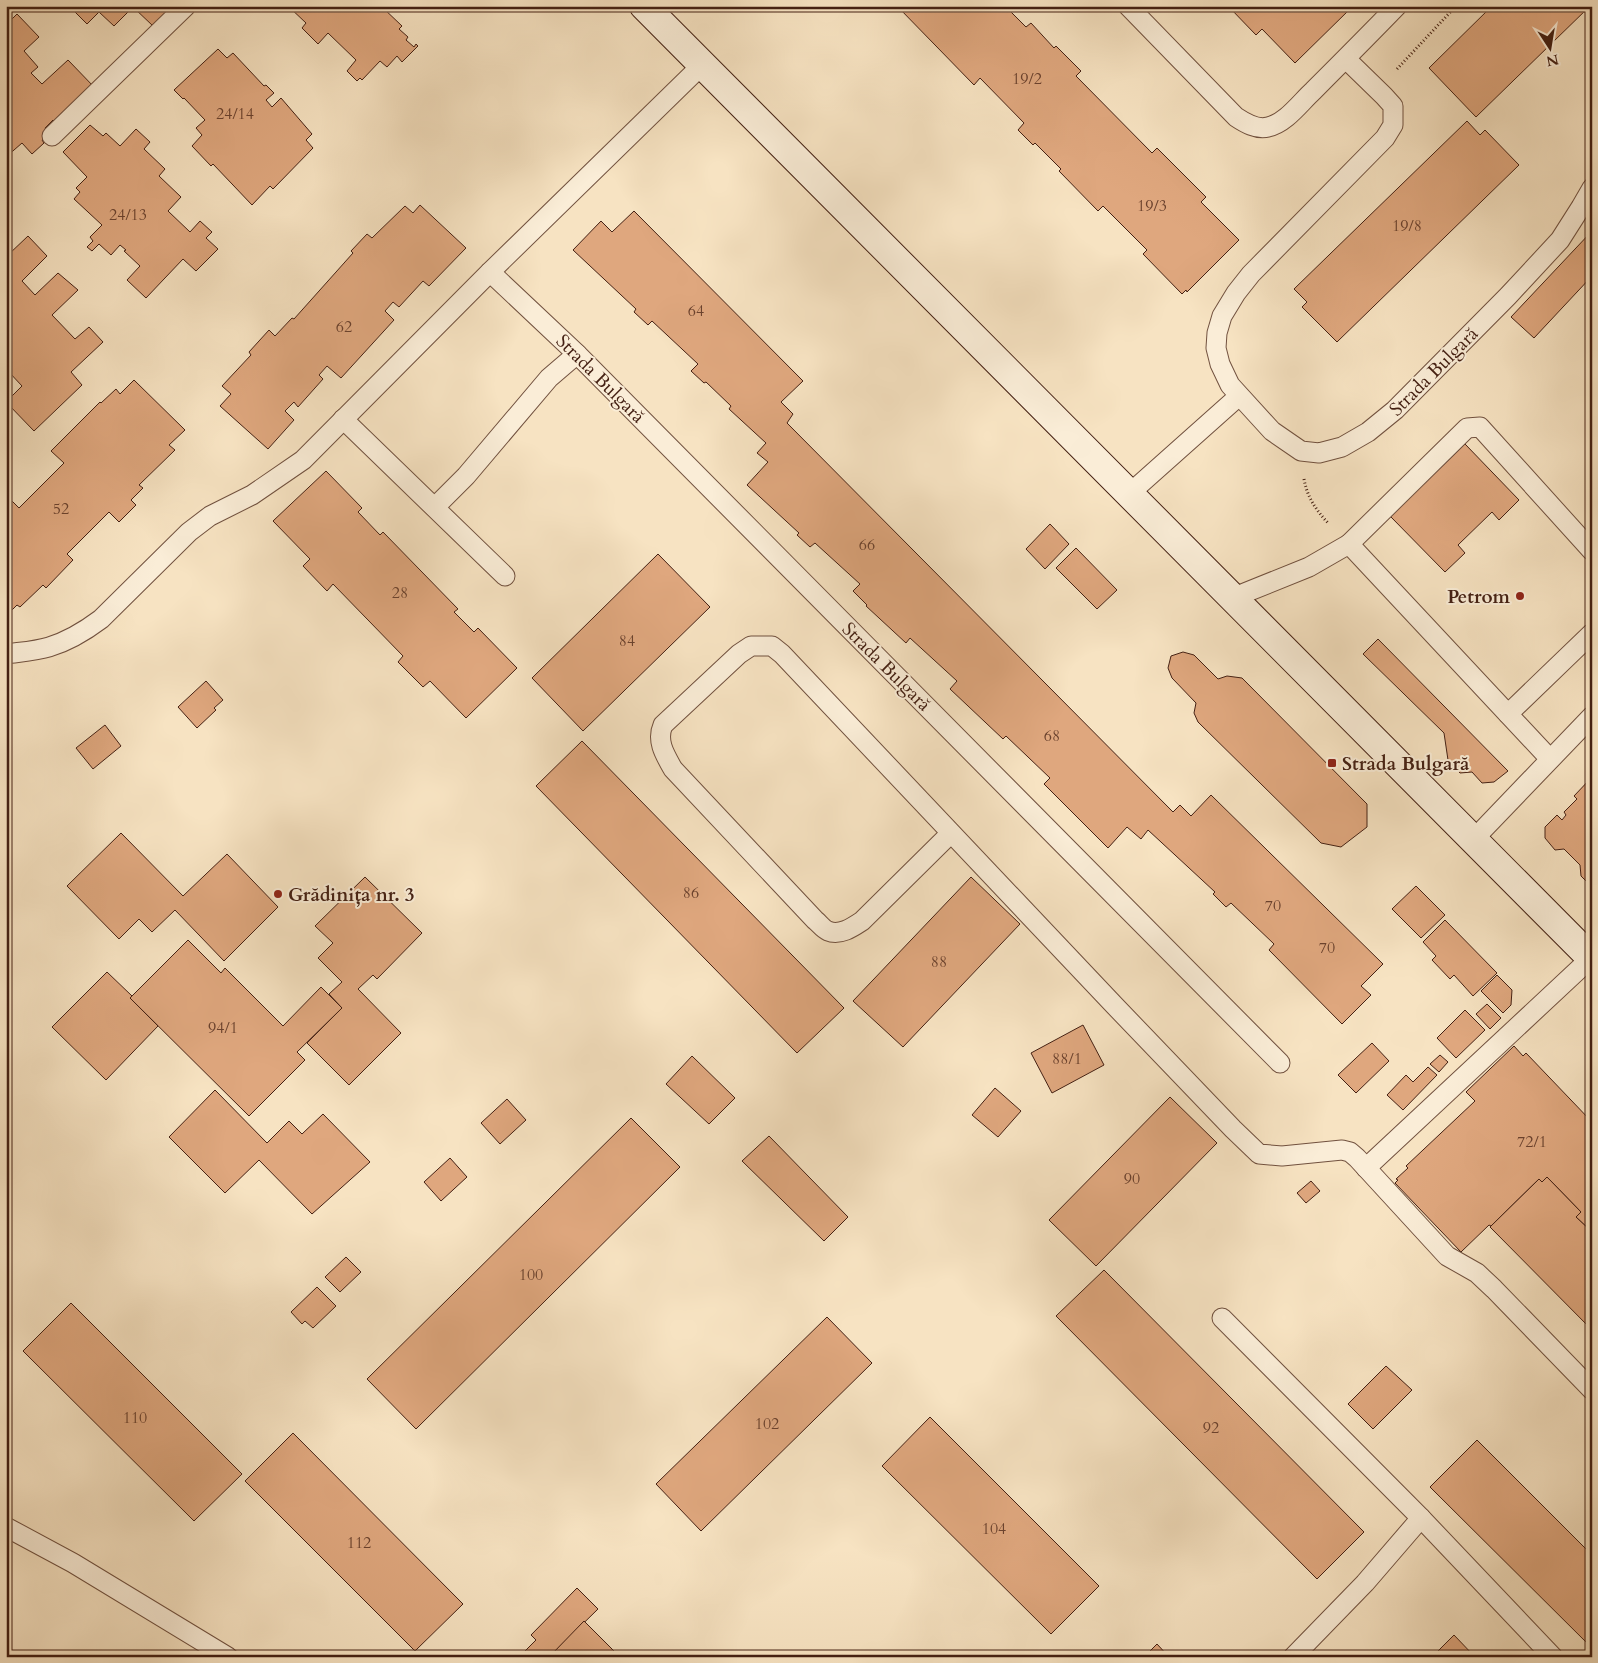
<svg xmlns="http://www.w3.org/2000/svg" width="1598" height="1663" font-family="Cardo,serif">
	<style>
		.building { fill: #dfa77e; stroke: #442013 }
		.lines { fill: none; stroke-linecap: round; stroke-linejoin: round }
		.lane-casing { stroke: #71513f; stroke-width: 21 }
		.secondary-casing { stroke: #442013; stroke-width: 30 }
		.path { stroke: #442013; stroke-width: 3; stroke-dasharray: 1 2.5; stroke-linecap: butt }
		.lane { stroke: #faedd7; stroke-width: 19 }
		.secondary { stroke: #faedd7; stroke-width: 28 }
		.poi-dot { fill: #8f2418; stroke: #faedd7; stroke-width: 2 }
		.labels { text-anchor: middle; stroke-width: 4; stroke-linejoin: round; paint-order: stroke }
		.number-label { font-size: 16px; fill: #6b422e }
		.street-label { font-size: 19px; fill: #442013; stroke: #faedd7 }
		.poi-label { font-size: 19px; font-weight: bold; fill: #442013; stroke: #faedd7; text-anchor: start }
	</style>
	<rect width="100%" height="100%" fill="#f7e3c2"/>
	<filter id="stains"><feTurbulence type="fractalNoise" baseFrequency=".004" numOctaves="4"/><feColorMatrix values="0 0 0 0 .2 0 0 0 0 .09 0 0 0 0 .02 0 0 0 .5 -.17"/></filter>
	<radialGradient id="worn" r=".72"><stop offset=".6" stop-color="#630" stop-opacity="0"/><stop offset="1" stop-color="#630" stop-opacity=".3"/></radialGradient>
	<g class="building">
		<polygon points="69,6 173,6 153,26 133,7 114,26 99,12 87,24"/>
		<polygon points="288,6 381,6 402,26 399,29 408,37 406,40 414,47 416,44 418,46 402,62 397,56 387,67 380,61 362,80 360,78 357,81 347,71 356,60 328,33 318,44 302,28 306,23"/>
		<polygon points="897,6 1005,6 1026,27 1031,23 1054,48 1056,46 1081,71 1076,76 1152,153 1157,148 1206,197 1201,202 1239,240 1187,292 1186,290 1182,294 1143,254 1147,250 1103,206 1098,211 1059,171 1061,169 1035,143 1033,145 1018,130 1024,123 980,78 974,85"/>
		<polygon points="1230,6 1349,6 1351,8 1295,63 1262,29 1256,35 1229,7"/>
		<polygon points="1492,6 1590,6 1476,117 1429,68"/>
		<polygon points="17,14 39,37 24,51 38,67 31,73 42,84 68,60 95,88 57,124 53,120 45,128 49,133 42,140 44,143 32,154 22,143 6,157 6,25"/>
		<polygon points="218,49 227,58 233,53 264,86 266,85 274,93 266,100 272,107 281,98 312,134 306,140 313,148 273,189 270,186 252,205 213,164 211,166 192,146 202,135 196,128 205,120 184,98 183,99 174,90"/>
		<polygon points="1467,121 1480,135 1485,130 1519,165 1337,342 1302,307 1307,302 1294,289"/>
		<polygon points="90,125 103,136 106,133 120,146 136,129 150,142 144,149 165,169 159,176 181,197 168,211 190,232 200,221 212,232 206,238 218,249 196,271 183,259 146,298 127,280 140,266 124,251 126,250 120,245 111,255 99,244 92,251 87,247 93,241 90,237 102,225 74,199 80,192 76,188 87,177 63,152"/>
		<polygon points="420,205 466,248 429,286 423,281 399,307 393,302 385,311 394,320 341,378 327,366 319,375 323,379 298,407 294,402 285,411 294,420 268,449 220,406 231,394 222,386 251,355 249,352 269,330 275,336 292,318 294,319 353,253 351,251 367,234 372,238 405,206 413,213"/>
		<polygon points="634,211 803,381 781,402 793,414 787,423 1173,812 1180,805 1191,816 1211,795 1383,964 1361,986 1371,995 1342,1024 1269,950 1274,944 1231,903 1226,907 1213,894 1215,892 1148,830 1141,839 1127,827 1108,848 1044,784 1050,778 1006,736 1003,739 950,689 957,681 910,638 906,643 866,606 867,605 853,591 860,584 815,543 810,547 797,535 799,533 747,485 768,462 757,453 766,443 729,409 731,406 706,382 704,383 691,371 698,364 652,321 648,325 634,312 636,309 573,250 601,221 612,232"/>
		<polygon points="1592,231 1592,276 1534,338 1511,317"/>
		<polygon points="28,236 47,256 22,281 35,295 58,273 78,290 52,315 75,339 89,327 103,342 71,372 82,385 34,431 6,402 22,386 8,371 6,373 6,253 8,255"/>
		<polygon points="134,380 185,430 169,445 175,450 139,485 143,488 131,500 136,505 119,522 109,512 67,554 73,560 46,588 43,585 20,607 17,605 6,616 6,499 8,497 19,508 64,463 51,451 100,402 101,403 116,389 120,394"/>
		<polygon points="1465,444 1519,500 1499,520 1492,512 1458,545 1465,553 1445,572 1390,516"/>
		<polygon points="326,471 362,508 358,512 380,535 383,532 458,609 454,612 474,632 478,628 517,668 466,718 430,681 423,687 398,662 403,656 333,584 327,591 303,566 310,559 273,521"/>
		<polygon points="1050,524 1069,544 1045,569 1026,549"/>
		<polygon points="1076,548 1117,590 1097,609 1056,568"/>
		<polygon points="658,554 710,607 583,731 532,678"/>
		<polygon points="1378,639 1508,771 1494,782 1482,783 1472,772 1460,773 1448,760 1444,733 1363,654"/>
		<polygon points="1183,652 1194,655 1218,679 1227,676 1242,678 1367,804 1367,827 1341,847 1321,843 1198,722 1194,713 1196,703 1172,678 1168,668 1171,656"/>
		<polygon points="206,681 223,700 214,708 216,710 197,728 178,707"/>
		<polygon points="105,725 121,746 93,769 76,748"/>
		<polygon points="582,741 844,1008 797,1053 536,786"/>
		<polygon points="1592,777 1592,814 1590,815 1592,817 1592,887 1581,876 1580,865 1564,849 1555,850 1545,838 1545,827 1557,815 1562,820 1566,815 1564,812 1577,799 1574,796"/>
		<polygon points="121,833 183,896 227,854 278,907 224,961 175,910 152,932 139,919 119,939 67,886"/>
		<polygon points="365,877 422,933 377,979 373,975 358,989 401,1033 349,1085 307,1043 342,1008 329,994 342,982 318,958 333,943 315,926"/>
		<polygon points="971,877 1020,924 903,1047 853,1001"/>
		<polygon points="1416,886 1445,915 1421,938 1392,909"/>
		<polygon points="1445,920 1497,973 1473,996 1454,975 1450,979 1432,960 1436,956 1423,942"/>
		<polygon points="188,940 221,973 225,968 283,1026 321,987 342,1008 297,1052 305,1060 249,1116 130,998"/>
		<polygon points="107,972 132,996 130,998 158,1026 106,1080 52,1027"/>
		<polygon points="1497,975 1512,990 1511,1005 1503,1013 1481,991"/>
		<polygon points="1487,1004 1501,1018 1490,1029 1476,1014"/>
		<polygon points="1465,1010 1485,1030 1456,1058 1437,1038"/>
		<polygon points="1083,1025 1104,1065 1052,1093 1031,1053"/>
		<polygon points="1372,1043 1389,1061 1356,1093 1338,1075"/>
		<polygon points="1514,1046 1523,1056 1526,1053 1592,1122 1592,1232 1576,1217 1581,1212 1547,1177 1542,1182 1539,1179 1491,1226 1489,1225 1461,1252 1395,1183 1398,1180 1396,1179 1408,1168 1406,1166 1475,1101 1466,1092"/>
		<polygon points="1440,1055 1448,1062 1439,1072 1430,1064"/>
		<polygon points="692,1056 735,1098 709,1124 666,1084"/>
		<polygon points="1428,1067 1437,1075 1403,1110 1387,1095 1406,1075 1413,1082"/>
		<polygon points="995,1088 1021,1111 998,1137 972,1115"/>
		<polygon points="215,1090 267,1143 289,1121 302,1134 323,1114 370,1162 312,1214 259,1160 225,1193 169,1137"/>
		<polygon points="1170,1097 1217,1143 1096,1266 1049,1220"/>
		<polygon points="507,1099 526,1120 500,1144 481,1123"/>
		<polygon points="631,1118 680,1167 416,1429 367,1379"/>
		<polygon points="769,1136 848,1217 824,1241 742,1161"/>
		<polygon points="450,1158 467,1177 441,1201 424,1182"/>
		<polygon points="1547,1177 1581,1212 1576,1217 1592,1232 1592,1330 1490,1227 1539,1179 1542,1182"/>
		<polygon points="1311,1181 1320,1191 1306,1203 1297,1193"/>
		<polygon points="346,1257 361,1272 340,1292 325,1277"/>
		<polygon points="1104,1270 1364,1532 1317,1579 1056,1316"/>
		<polygon points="317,1287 336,1306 313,1328 305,1321 302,1324 291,1312"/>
		<polygon points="71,1303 242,1474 194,1521 23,1351"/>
		<polygon points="827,1317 872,1363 701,1531 656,1484"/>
		<polygon points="1386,1366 1412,1390 1373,1429 1348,1404"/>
		<polygon points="930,1417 1099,1586 1051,1634 882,1466"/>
		<polygon points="293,1433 463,1604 415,1651 245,1481"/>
		<polygon points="1477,1440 1592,1555 1592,1648 1430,1487"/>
		<polygon points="577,1588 598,1609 549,1657 519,1657 536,1640 531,1635"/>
		<polygon points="584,1621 620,1657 549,1657"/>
		<polygon points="1454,1635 1475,1657 1432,1657"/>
		<polygon points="1157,1644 1169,1657 1144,1657"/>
	</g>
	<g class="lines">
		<g class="lane-casing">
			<g id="lane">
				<path d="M1128,6L1236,117C1245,123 1257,130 1268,127C1286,123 1300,103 1313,91C1341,63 1369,35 1397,6"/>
				<polyline points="1346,59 1384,96 1393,106 1393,125 1385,138 1251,274 1236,293 1222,316 1217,333 1216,348 1220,364 1230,385 1272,431 1301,451 1319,453 1342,447 1368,432 1395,410 1508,296 1560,240 1581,207 1592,188"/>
				<polyline points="52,136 186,6"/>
				<polyline points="490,272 577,354 1280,1063"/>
				<polyline points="343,419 505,576"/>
				<polyline points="1129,494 1239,396"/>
				<polyline points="435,507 466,476 549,378 577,354"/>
				<polyline points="1349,544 1467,428 1480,427 1592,551"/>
				<polyline points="1232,598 1309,567 1349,544 1550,759"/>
				<path d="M6,654C20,652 36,651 49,647C69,641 85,631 101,619L189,532L210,516L252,495L303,460L490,272L702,65"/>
				<polyline points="1508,714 1592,633"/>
				<path d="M951,833L862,921C853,927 840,936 828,931C823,929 819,923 815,920L673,769C665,755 656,741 663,725L739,654L751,646H772L782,654L1115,1006L1233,1129L1259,1154L1282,1156L1342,1150L1350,1152L1357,1158L1447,1256L1477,1273L1494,1289L1592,1390"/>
				<polyline points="1473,840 1592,716"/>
				<polyline points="1366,1168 1591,958"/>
				<polyline points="1222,1318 1421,1518 1553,1657"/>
				<polyline points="6,1527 73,1563 228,1657"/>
				<polyline points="1293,1657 1365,1583 1421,1518"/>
			</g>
		</g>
		<g class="secondary-casing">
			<polyline id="secondary" points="644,6 1592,959"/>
		</g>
		<g class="path">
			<polyline points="1397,69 1456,6"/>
			<path d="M1304,479C1307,497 1316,510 1328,523"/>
		</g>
		<use href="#lane" class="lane"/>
		<use href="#secondary" class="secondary"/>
	</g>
	<g class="poi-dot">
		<circle cx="1520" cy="596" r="5"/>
		<rect x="1327" y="758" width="10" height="10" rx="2.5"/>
		<circle cx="278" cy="894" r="5"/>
	</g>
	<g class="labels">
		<g class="number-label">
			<text x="1027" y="84">19/2</text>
			<text x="235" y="119">24/14</text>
			<text x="1152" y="211">19/3</text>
			<text x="128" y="220">24/13</text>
			<text x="1407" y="231">19/8</text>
			<text x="696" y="316">64</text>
			<text x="344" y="332">62</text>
			<text x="61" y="514">52</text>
			<text x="867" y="550">66</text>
			<text x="400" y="598">28</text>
			<text x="627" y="646">84</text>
			<text x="1052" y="741">68</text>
			<text x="691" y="898">86</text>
			<text x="1273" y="911">70</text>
			<text x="1327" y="953">70</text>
			<text x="939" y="967">88</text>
			<text x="223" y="1033">94/1</text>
			<text x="1067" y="1064">88/1</text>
			<text x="1532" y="1147">72/1</text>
			<text x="1132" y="1184">90</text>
			<text x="531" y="1280">100</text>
			<text x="135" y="1423">110</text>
			<text x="767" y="1429">102</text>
			<text x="1211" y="1433">92</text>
			<text x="994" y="1534">104</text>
			<text x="359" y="1548">112</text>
		</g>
		<g class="street-label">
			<text transform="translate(1433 371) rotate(-45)" y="7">Strada Bulgară</text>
			<text transform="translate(601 378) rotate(45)" y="7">Strada Bulgară</text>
			<text transform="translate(887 666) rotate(45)" y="7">Strada Bulgară</text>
		</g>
		<g class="poi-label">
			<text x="1510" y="603" text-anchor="end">Petrom</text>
			<text x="1342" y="770">Strada Bulgară</text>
			<text x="288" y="901">Grădinița nr. 3</text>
		</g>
	</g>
	<rect width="1598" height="1663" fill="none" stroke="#f7e3c2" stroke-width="25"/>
	<rect x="8" y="8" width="1583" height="1648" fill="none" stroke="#442013" stroke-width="2.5"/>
	<rect x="12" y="12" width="1573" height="1638" fill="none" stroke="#442013"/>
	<g transform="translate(1550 48) rotate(168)" stroke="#faedd7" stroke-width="4" paint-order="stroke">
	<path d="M0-4L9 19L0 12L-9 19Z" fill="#442013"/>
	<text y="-8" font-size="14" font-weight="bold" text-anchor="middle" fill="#442013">N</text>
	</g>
	<rect width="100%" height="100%" filter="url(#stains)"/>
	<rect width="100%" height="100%" fill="url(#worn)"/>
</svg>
